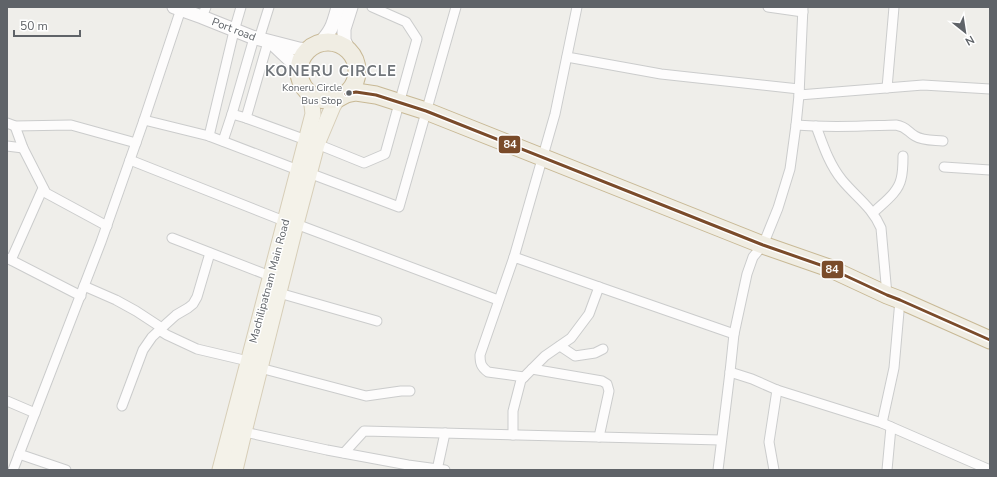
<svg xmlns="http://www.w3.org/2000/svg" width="997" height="477" font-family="'Nunito Sans',sans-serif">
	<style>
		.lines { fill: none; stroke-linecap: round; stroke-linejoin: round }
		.street-casing { stroke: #cbcccc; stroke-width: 11 }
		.secondary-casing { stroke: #cacacb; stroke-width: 15 }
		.primary-casing { stroke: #d7ceb8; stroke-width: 17 }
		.highway-casing { stroke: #c8b996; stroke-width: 19 }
		.street { stroke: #fdfcfc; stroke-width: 9 }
		.secondary { stroke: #fdfcfc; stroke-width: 13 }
		.primary { stroke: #f4f2e9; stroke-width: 15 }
		.highway { stroke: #f0ede3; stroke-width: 17 }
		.bus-1-casing { stroke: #fff; stroke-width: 6 }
		.bus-1 { stroke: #7a4b2a; stroke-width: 3 }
		.bus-dot { fill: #5f6368; stroke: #fff; stroke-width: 1.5 }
		.labels { text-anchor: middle; stroke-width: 3; stroke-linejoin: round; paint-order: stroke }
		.bus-label { font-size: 10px; fill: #5f6368; stroke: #fff; text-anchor: end }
		.street-label { font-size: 11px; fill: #5f6368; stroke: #fff }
		.district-label { font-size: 15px; font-weight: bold; letter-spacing: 1px; fill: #70757a; stroke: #fff }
		.line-badge { stroke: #fff; stroke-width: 1.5 }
		.badge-label { font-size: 11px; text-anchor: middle; font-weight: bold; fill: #fff }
	</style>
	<rect width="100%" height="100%" fill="#efeeea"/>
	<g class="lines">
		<g class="street-casing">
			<g id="street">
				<polyline points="768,7 803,12"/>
				<polyline points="202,17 206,7"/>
				<polyline points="254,38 232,114 246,118 306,140"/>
				<polyline points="259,39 269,7"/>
				<polyline points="567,57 661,74 799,89"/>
				<polyline points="887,88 894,7"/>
				<polyline points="799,95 923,85 990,89"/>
				<polyline points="246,118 268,42"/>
				<polyline points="144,120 209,136 298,170"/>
				<polyline points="7,123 15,126 71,125 136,143"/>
				<path d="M796,125C830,128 863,126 896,125C907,127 907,131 915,136C923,141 934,140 943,141"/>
				<polyline points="15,126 23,148 46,193 107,226"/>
				<path d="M816,126C823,145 829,164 842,180C856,197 872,207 881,228L887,295"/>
				<polyline points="209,136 234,31 241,7"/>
				<polyline points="223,141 232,114"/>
				<polyline points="317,144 364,163 385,154 417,39 406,22 372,7"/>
				<polyline points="7,146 23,148"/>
				<polyline points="130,160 284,221"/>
				<polyline points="944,167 990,170"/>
				<polyline points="309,173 399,207 456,7"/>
				<path d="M873,213C883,203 898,193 901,179C903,172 903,164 903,156"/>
				<polyline points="296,224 498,300"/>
				<polyline points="172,238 270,276"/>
				<polyline points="514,257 555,114 577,7"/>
				<polyline points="7,258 81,296"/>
				<polyline points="11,260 43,188"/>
				<polyline points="84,286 116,300 136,311 162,328"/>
				<polyline points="279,293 377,321"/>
				<polyline points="159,330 167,335 197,349 248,361"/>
				<polyline points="560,346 575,356 595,353 603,349"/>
				<polyline points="260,368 366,396 401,391 410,391"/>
				<polyline points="532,369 602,381 607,384 609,391 599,437"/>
				<polyline points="730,372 752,379 777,390 882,423 990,470"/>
				<path d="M524,377L488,372C481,367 480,363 480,355L514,257L599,287L734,334"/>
				<polyline points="7,401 35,413"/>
				<polyline points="122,406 143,350 152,337 166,324 176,315 188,308 193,304 197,297 210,253"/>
				<polyline points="882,423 894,368 900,300"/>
				<polyline points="240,431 327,450 408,465 445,470"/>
				<polyline points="513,435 513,411 521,380 545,356 571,338 589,314 599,287"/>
				<polyline points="344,453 364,431 599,437 721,440"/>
				<polyline points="19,454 66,470"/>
				<polyline points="13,470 101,242 144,120 181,9"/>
				<polyline points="437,470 445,433"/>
				<polyline points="718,470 730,372 734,334 747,274 753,257 763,245 778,208 790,169 796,125 799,95 803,7"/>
				<polyline points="774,470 769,442 777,390"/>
				<polyline points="887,470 891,427"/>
			</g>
		</g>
		<g class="secondary-casing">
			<g id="secondary">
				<polyline points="174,7 202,17 252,37 299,49 310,50"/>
				<polyline points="272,43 291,61 300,75"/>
				<path d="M318,45C332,31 333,25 338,7"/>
				<polyline points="350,53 344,40 344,29 351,7"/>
			</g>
		</g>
		<g class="primary-casing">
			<g id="primary">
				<polyline points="220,470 313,114 312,105 307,91"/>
				<polyline points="235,470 244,432 296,224 317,144 333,106 338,98"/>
			</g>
		</g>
		<g class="highway-casing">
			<g id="highway">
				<circle cx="328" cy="71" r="29"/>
				<polyline points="346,94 356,92 376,95 426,111 763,245 829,268 887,295 900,300 990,340"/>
			</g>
		</g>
		<use href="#street" class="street"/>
		<use href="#secondary" class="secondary"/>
		<use href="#primary" class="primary"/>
		<use href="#highway" class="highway"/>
		<g class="bus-1-casing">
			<polyline id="bus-1" points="346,94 356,92 376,95 426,111 763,245 829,268 887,295 900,300 990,340"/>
		</g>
		<use href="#bus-1" class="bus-1"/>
	</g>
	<circle class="bus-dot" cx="349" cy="93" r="3.5"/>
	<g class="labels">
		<g class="bus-label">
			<text x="342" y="91">Koneru Circle<tspan x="342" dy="13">Bus Stop</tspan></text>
		</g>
		<g class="street-label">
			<text transform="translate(234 29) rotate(21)" y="4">Port road</text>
			<text transform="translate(269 281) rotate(-75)" y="4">Machilipatnam Main Road</text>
		</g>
		<g class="district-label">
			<text x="331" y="76">KONERU CIRCLE</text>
		</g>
	</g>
	<g class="line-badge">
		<rect x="498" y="135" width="23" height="19" rx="4" fill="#7a4b2a"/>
		<rect x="821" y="260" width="23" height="19" rx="4" fill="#7a4b2a"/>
	</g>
	<g class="badge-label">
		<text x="510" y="148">84</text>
		<text x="832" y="273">84</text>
	</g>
	<rect width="997" height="477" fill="none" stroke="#5f6368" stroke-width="16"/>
	<g transform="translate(965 32) rotate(150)" stroke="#ffffff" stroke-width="3" paint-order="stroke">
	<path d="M0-3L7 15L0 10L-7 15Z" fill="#5f6368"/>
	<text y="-6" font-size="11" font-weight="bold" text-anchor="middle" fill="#5f6368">N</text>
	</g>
	<path d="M14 30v6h66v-6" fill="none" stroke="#5f6368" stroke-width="2"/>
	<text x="20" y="30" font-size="12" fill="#5f6368" stroke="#ffffff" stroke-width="3" paint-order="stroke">50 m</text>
</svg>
